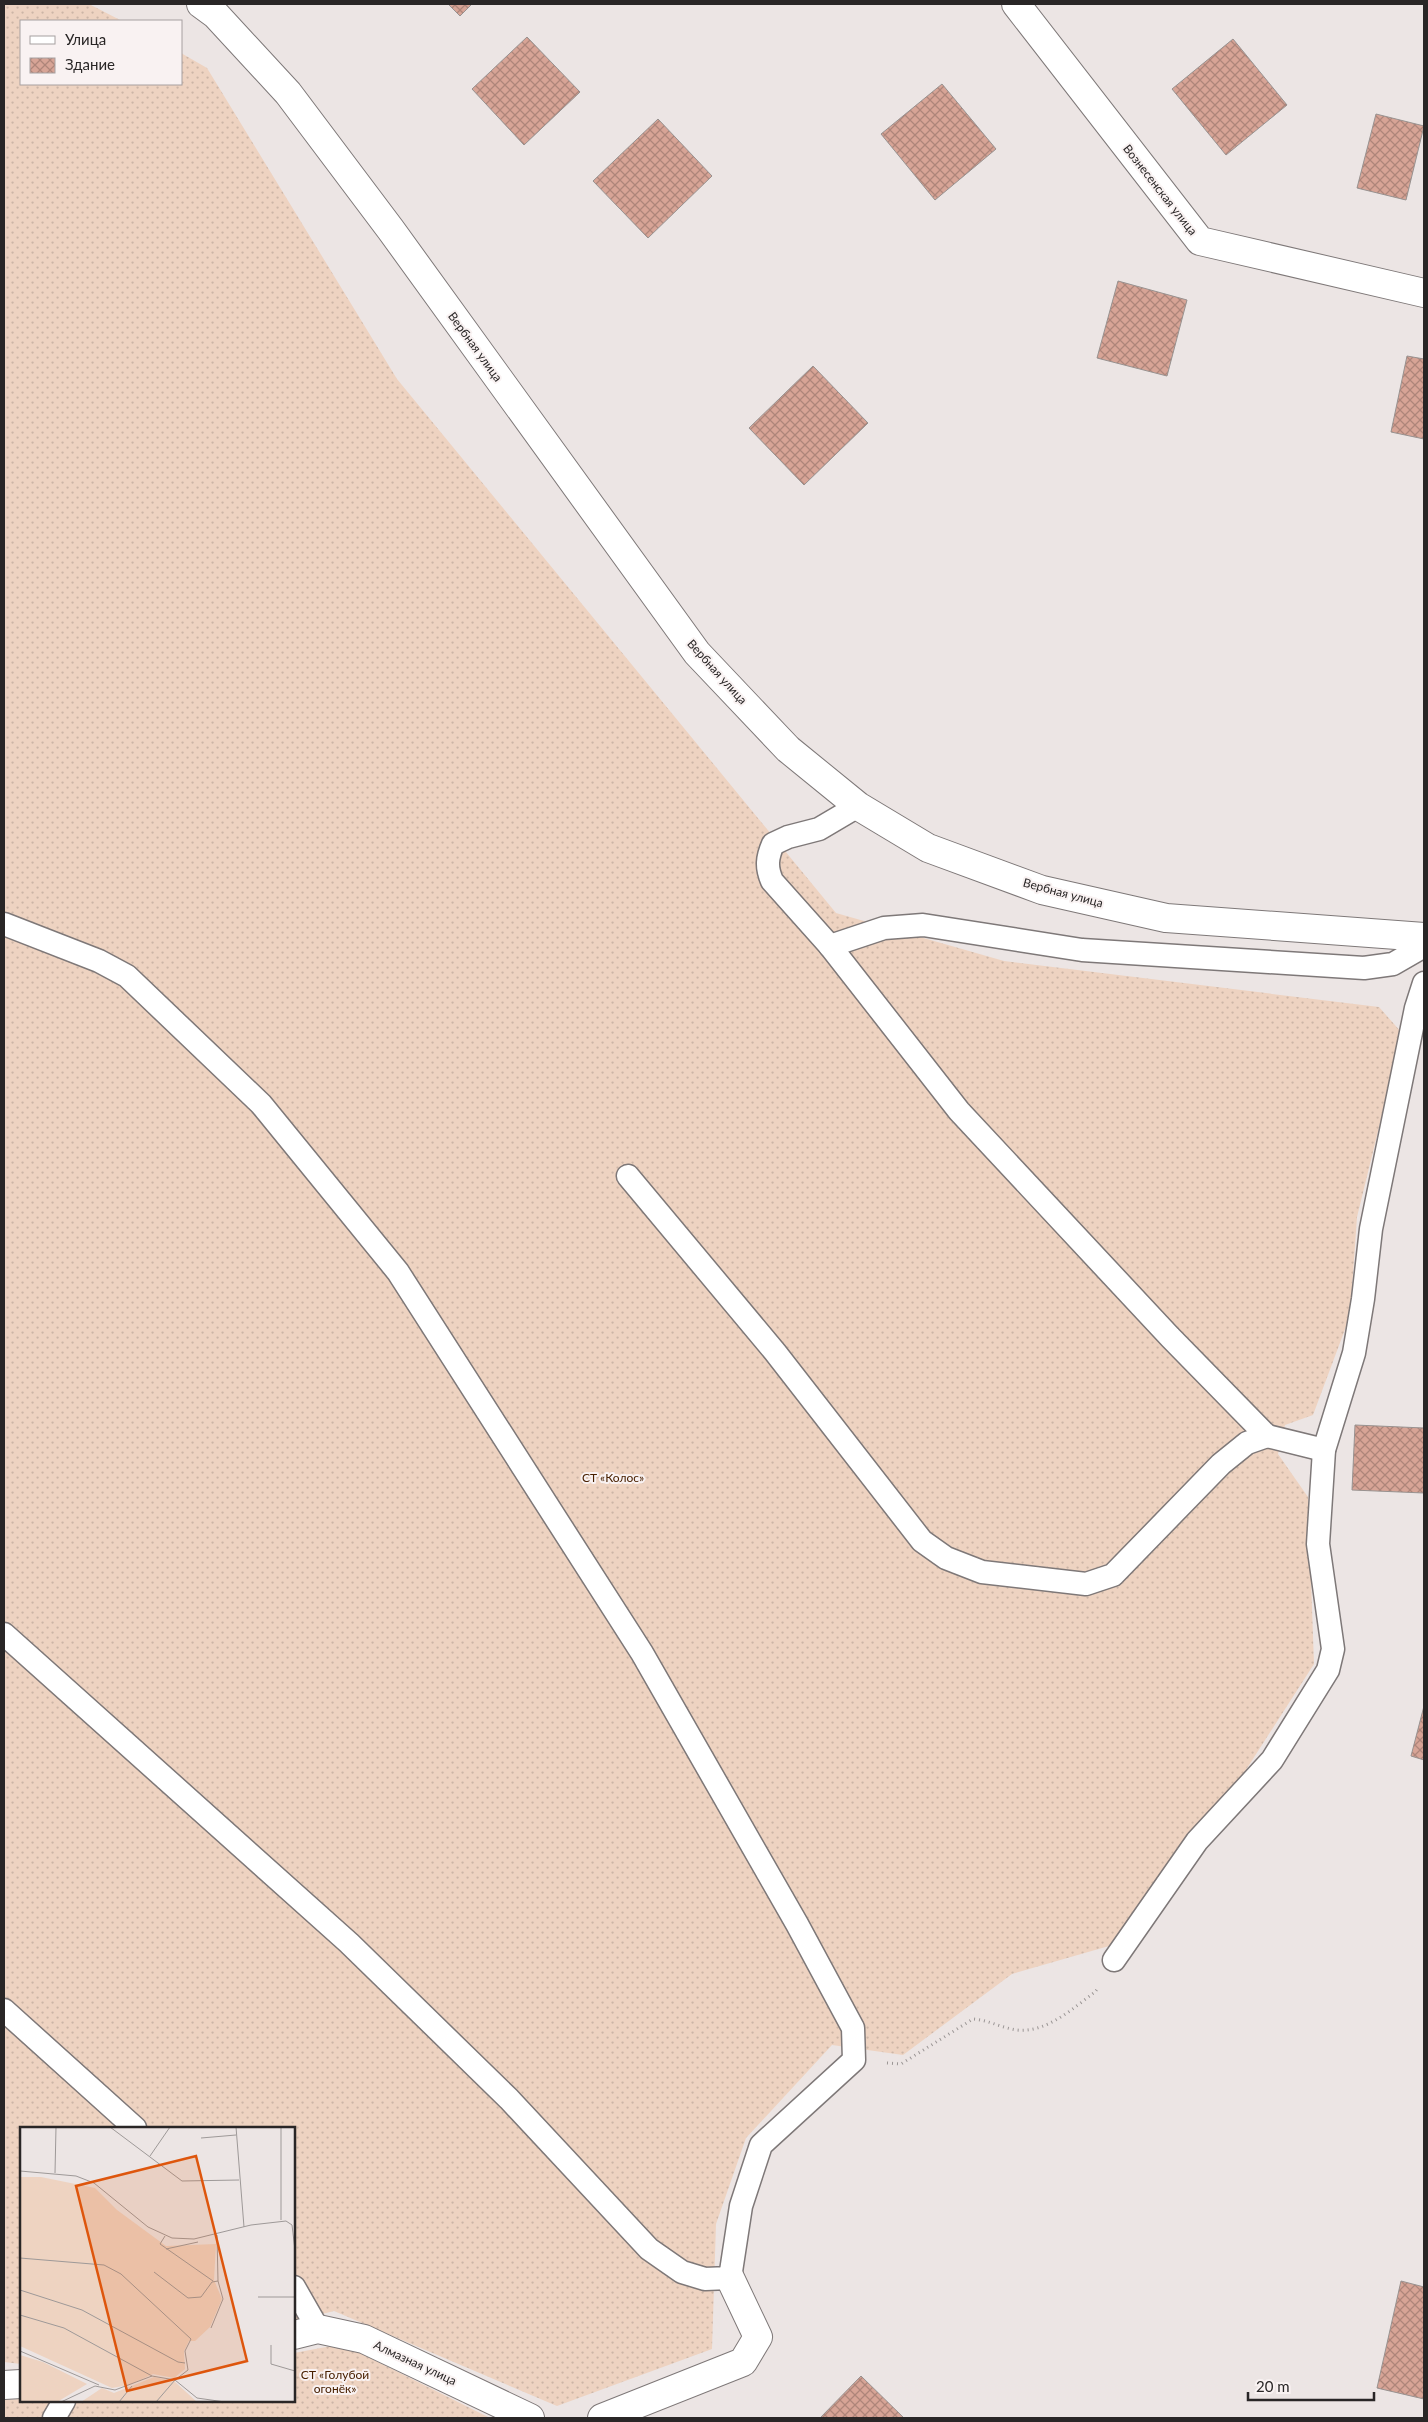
<svg xmlns="http://www.w3.org/2000/svg" width="1428" height="2422" font-family="Lato,sans-serif">
	<style>
		.garden { fill: url(#garden-dots) }
		.building { fill: url(#building-cross-hatch); stroke: #989290 }
		.lines { fill: none; stroke-linecap: round; stroke-linejoin: round }
		.lane-casing { stroke: #7e7878; stroke-width: 25 }
		.street-casing { stroke: #7e7878; stroke-width: 30 }
		.path { stroke: #9a9594; stroke-width: 3; stroke-dasharray: 1 4; stroke-linecap: butt }
		.lane { stroke: #fff; stroke-width: 22 }
		.street { stroke: #fff; stroke-width: 28 }
		.labels { text-anchor: middle; stroke-width: 4; stroke-linejoin: round; paint-order: stroke }
		.street-label { font-size: 12px; fill: #292626; stroke: #f9f2f2 }
		.park-label { font-size: 12px; fill: #482000; stroke: #f9f2f2 }
		.inset-road { fill: none; stroke: #9e9998; stroke-width: 1 }
		.view { fill: #de560d; fill-opacity: 0.15; stroke: #de560d; stroke-width: 2.5 }
		.inset-edge { fill: none; stroke: #292626; stroke-width: 2.5 }
	</style>
	<defs>
		<pattern id="garden-dots" width="8" height="8" patternUnits="userSpaceOnUse" patternTransform="scale(1.25)"><rect width="8" height="8" fill="#eed3c1"/><path d="M2 2h.1M6 6h.1" fill="none" stroke="#ccb5a6" stroke-width="1.8" stroke-linecap="round"/></pattern>
		<pattern id="building-cross-hatch" width="8" height="8" patternUnits="userSpaceOnUse" patternTransform="scale(1.25)"><rect width="8" height="8" fill="#d7a496"/><path d="M0 0l8 8M0 8l8-8" fill="none" stroke="#ae857a"/></pattern>
	</defs>
	<rect width="100%" height="100%" fill="#ece5e4"/>
	<g class="garden">
		<polygon points="4,4 89,4 122,21 21,21 21,84 181,84 181,53 207,68 397,379 836,913 1004,961 1379,1007 1402,1033 1357,1217 1350,1316 1313,1415 1285,1425 1278,1454 1308,1497 1314,1664 1242,1776 1109,1946 1012,1974 903,2055 832,2045 746,2138 716,2224 712,2349 557,2406 334,2311 294,2321 294,2128 21,2128 21,2364 4,2362"/>
		<polygon points="342,2344 490,2418 4,2418 4,2400 21,2399 21,2401 294,2401 294,2353"/>
	</g>
	<g class="building">
		<polygon points="448,4 472,4 460,16"/>
		<polygon points="527,37 580,92 524,145 472,89"/>
		<polygon points="1233,39 1287,105 1226,155 1172,89"/>
		<polygon points="942,84 996,149 935,200 881,134"/>
		<polygon points="1376,114 1424,126 1406,200 1357,188"/>
		<polygon points="658,119 712,176 648,238 593,181"/>
		<polygon points="1118,281 1187,300 1167,376 1097,358"/>
		<polygon points="1407,356 1424,359 1424,439 1391,432"/>
		<polygon points="813,366 868,423 804,485 749,428"/>
		<polygon points="1355,1425 1424,1428 1424,1493 1352,1490"/>
		<polygon points="1424,1706 1424,1760 1411,1756"/>
		<polygon points="1401,2281 1424,2287 1424,2399 1377,2388"/>
		<polygon points="861,2376 904,2418 820,2418"/>
	</g>
	<g class="lines">
		<g class="lane-casing">
			<g id="lane">
				<path d="M858,806L819,829L788,837L773,844C767,858 766,867 772,881L830,946L959,1111L1170,1337L1267,1436"/>
				<polyline points="4,924 99,961 127,976 261,1104 398,1272 642,1653 797,1924 853,2028 854,2060 761,2145 741,2206 730,2278 705,2279 682,2272 649,2249 509,2099 349,1943 4,1634"/>
				<polyline points="830,946 884,928 923,925 1082,950 1364,968 1393,964 1424,946"/>
				<polyline points="628,1176 775,1352 922,1541 946,1558 982,1572 1086,1584 1113,1575 1221,1464 1247,1443 1267,1436 1324,1450"/>
				<polyline points="1114,1960 1197,1841 1272,1760 1328,1670 1333,1649 1318,1544 1324,1450 1354,1353 1363,1299 1371,1229 1416,1008 1424,983"/>
				<polyline points="4,2010 135,2128"/>
				<polyline points="294,2287 318,2329"/>
				<polyline points="54,2418 64,2401"/>
			</g>
		</g>
		<g class="street-casing">
			<g id="street">
				<polyline points="201,4 216,15 288,93 391,230 697,653 788,749 858,806 928,848 1042,890 1166,918 1424,937"/>
				<polyline points="1016,4 1200,241 1424,293"/>
				<polyline points="294,2335 318,2329 364,2339 530,2418"/>
				<polyline points="4,2385 21,2384"/>
				<polyline points="602,2418 743,2362 758,2337 730,2278"/>
			</g>
		</g>
		<path class="path" d="M887,2063L901,2064L973,2019C988,2020 1002,2028 1017,2030C1047,2033 1073,2008 1095,1992L1098,1988"/>
		<use href="#lane" class="lane"/>
		<use href="#street" class="street"/>
	</g>
	<g class="labels">
		<g class="street-label">
			<text transform="translate(1160 190) rotate(52)" y="4">Вознесенская улица</text>
			<text transform="translate(475 347) rotate(54)" y="4">Вербная улица</text>
			<text transform="translate(717 672) rotate(48)" y="4">Вербная улица</text>
			<text transform="translate(1063 893) rotate(15)" y="4">Вербная улица</text>
			<text transform="translate(415 2363) rotate(25)" y="4">Алмазная улица</text>
		</g>
		<g class="park-label">
			<text x="613" y="1482">СТ «Колос»</text>
			<text x="335" y="2379">СТ «Голубой<tspan x="335" dy="14">огонёк»</tspan></text>
		</g>
	</g>
	<g transform="translate(20 2127)">
		<rect width="275" height="275" fill="#ece5e4"/>
		<path d="M0,228L23,235L67,257L37,275H0Z" fill="#eed3c1"/>
		<path d="M0,50H21L75,61L97,83L146,119L196,117L194,153L202,172L190,200L175,214H169L164,224L165,242L154,251L133,247L109,258L92,261L0,219ZM134,250L154,254L177,275H61L82,261L94,266Z" fill="#eed3c1"/>
		<path class="inset-road" d="M90,0L162,54L219,53M216,0L224,100M261,0V93M181,11L216,8M130,29L150,0M0,44L56,49L74,56L128,100L152,111L174,112L231,98L266,94L272,98L275,123M35,46L36,0M145,109L140,117L193,154M146,122L178,115M0,131L84,138L101,147L171,212L165,224L168,243L155,253L177,271L205,275M134,145L168,171L181,170L192,155L198,154M0,163L62,183L158,235L165,236M238,170H275M0,188L44,201L132,249M191,201L203,172L198,154L197,108M251,218V237L275,244M0,224L79,258M41,275L75,259L95,263L132,249L155,253L136,275M99,275L112,259"/>
		<path class="view" d="M176,29L227,234L107,264L56,59Z"/>
		<rect width="275" height="275" class="inset-edge"/>
	</g>
	<rect width="1428" height="2422" fill="none" stroke="#292626" stroke-width="10"/>
	<rect x="20" y="20" width="162" height="65" fill="#f9f2f2" stroke="#a6a0a0"/>
	<rect x="30" y="36" width="25" height="8" fill="#ffffff" stroke="#a6a0a0"/>
	<text x="65" y="45" font-size="15" fill="#292626">Улица</text>
	<rect x="30" y="58" width="25" height="15" fill="url(#building-cross-hatch)" stroke="#a6a0a0"/>
	<text x="65" y="70" font-size="15" fill="#292626">Здание</text>
	<path d="M1248 2392v8h126v-8" fill="none" stroke="#292626" stroke-width="2.5"/>
	<text x="1256" y="2392" font-size="15" fill="#292626" stroke="#f9f2f2" stroke-width="4" paint-order="stroke">20 m</text>
</svg>
